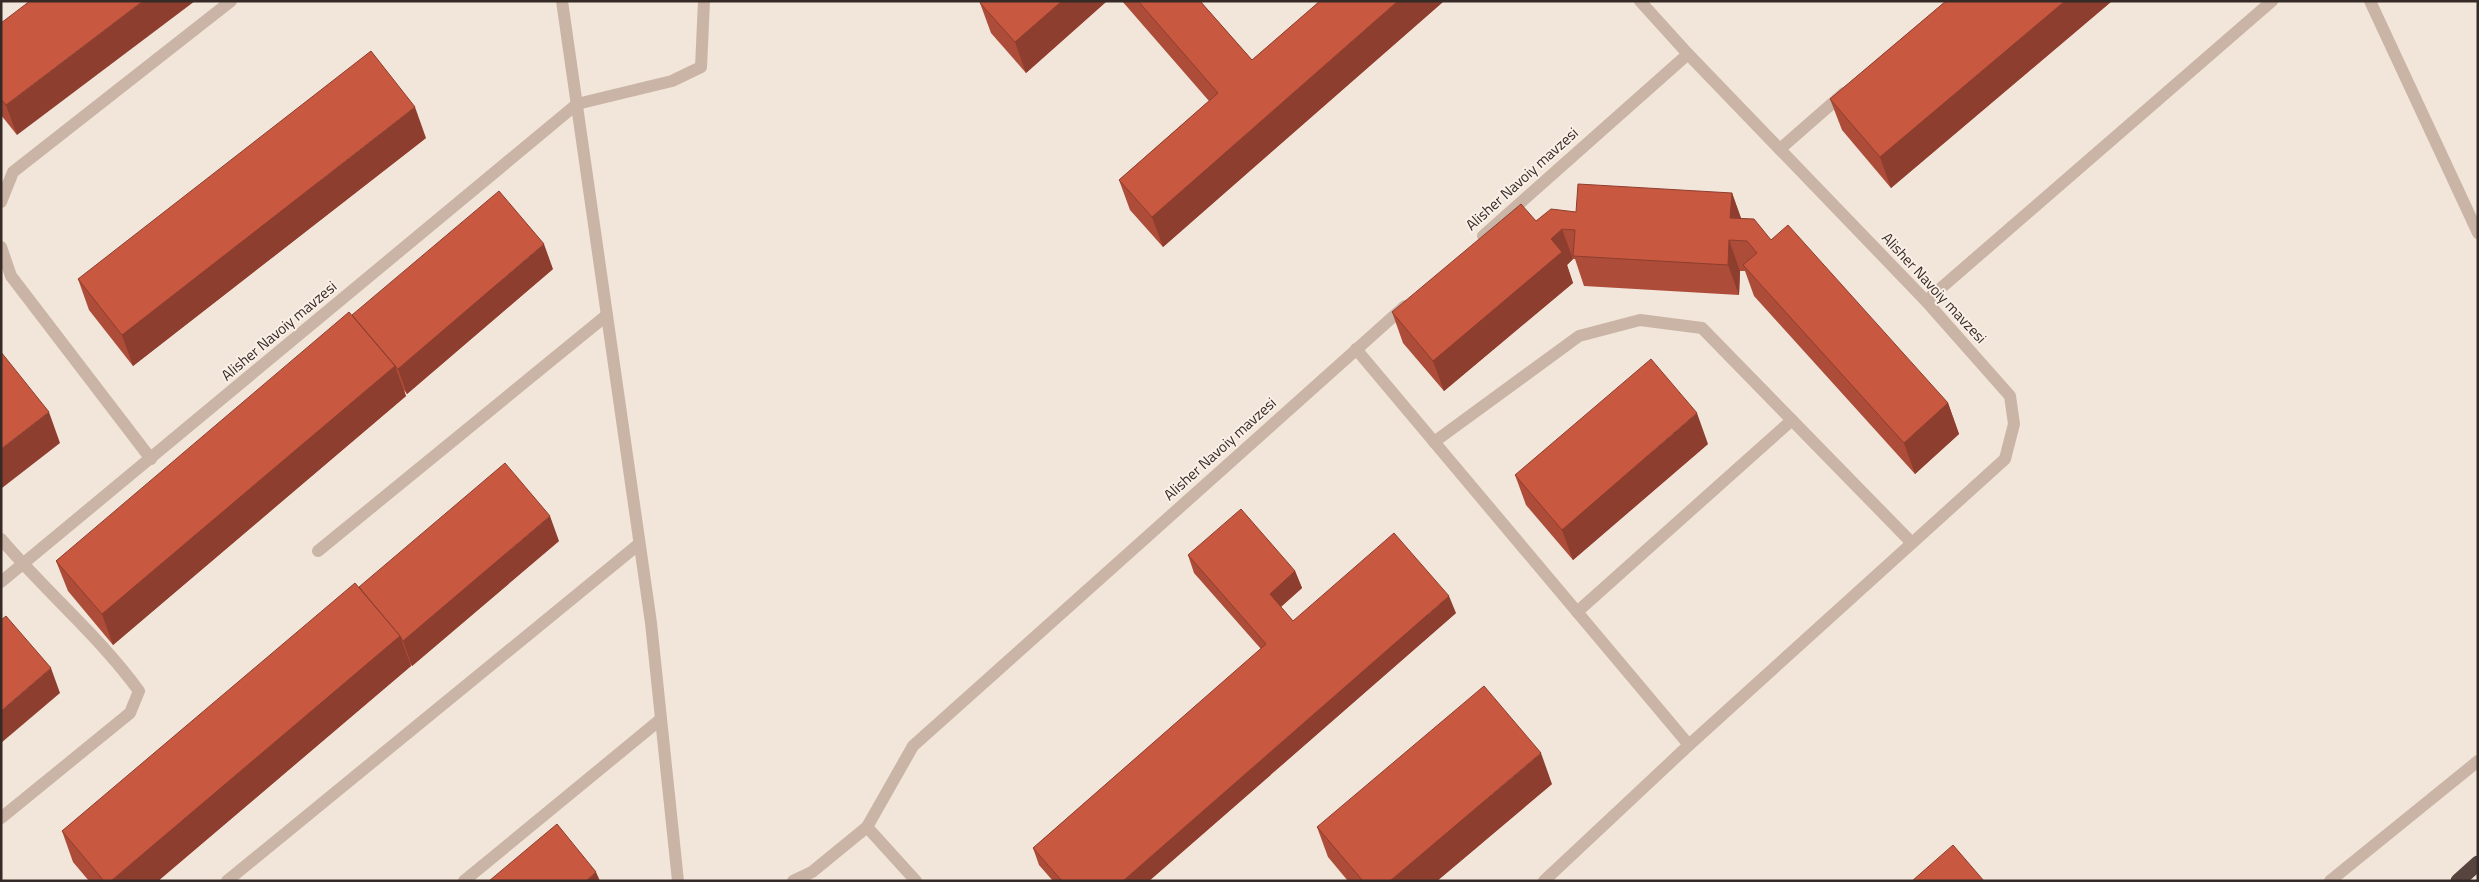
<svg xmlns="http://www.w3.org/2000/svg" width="2479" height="882" font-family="'Titillium Web',sans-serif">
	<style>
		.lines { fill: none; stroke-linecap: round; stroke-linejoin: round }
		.lane { stroke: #cab4a5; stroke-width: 12 }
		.street { stroke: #cab4a5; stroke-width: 12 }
		.highway { stroke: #57443e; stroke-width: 15 }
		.wall { fill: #ad4c38 }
		.shaded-wall { fill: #8d3e2e }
		.building { fill: #c95841; stroke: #8d3e2e }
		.labels { text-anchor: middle; stroke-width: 4; stroke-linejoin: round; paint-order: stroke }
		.street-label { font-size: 15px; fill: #362a27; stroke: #faefe6 }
	</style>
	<rect width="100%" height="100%" fill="#f2e5da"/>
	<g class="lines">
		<g class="lane">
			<polyline points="1780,149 1844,93"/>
			<polyline points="1,202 13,172 231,1"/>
			<polyline points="1483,236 1688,54"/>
			<polyline points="1,247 11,276 151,459"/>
			<polyline points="1926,301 2272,1"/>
			<polyline points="1356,349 1689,745"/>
			<polyline points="1434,442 1579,336 1640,320 1702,328 1912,543"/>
			<path d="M1,539C45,591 99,636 139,691L130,713L1,818"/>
			<polyline points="318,551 607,315"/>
			<polyline points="1,582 577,104 672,81 701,67 704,1"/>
			<polyline points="1577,612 1792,420"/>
			<polyline points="867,827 916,881"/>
			<polyline points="227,881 639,544"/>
			<polyline points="464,881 661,719"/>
			<polyline points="793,881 812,872 867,827 913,746 1405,306"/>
			<polyline points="1544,881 1689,745 2005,459 2014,424 2010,396 1926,301 1688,54 1640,1"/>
			<polyline points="2330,881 2478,761"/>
		</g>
		<g class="street">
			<polyline points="562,1 651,623 678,881"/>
			<polyline points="2370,1 2478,233"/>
		</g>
		<polyline class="highway" points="2458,881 2478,863"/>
	</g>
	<g class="wall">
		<polygon points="1107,1 1026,73 991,33 980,3"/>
		<polygon points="1122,1 1200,1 1252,60 1320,1 1444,1 1163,247 1130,210 1119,180 1209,101"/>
		<polygon points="1946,1 2112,1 1891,188 1842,130 1830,99"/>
		<polygon points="1,23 17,135 1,115"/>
		<polygon points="426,138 133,366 89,310 78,279"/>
		<polygon points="1732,193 1741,218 1771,240 1948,403 1959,434 1915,474 1754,296 1745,271 1740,271 1739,295 1584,286 1575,259 1573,259 1567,265 1573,283 1444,391 1403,343 1392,312 1536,221 1576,212"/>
		<polygon points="553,269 407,394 404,390 406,396 113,645 68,591 56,561 353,316"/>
		<polygon points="1708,444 1573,560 1526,505 1515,475"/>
		<polygon points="559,541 412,666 410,664 411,666 158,881 89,881 73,862 62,831 359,587"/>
		<polygon points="1188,555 1295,571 1302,588 1281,607 1293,621 1456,613 1149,881 1053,881 1039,865 1033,848 1261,649 1194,573"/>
		<polygon points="1552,784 1437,881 1348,881 1328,857 1317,827"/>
	</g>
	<g class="shaded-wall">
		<polygon points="143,1 195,1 17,135 6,105"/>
		<polygon points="1062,1 1107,1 1026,73 1015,42"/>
		<polygon points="1398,1 1444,1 1163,247 1152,217"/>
		<polygon points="2065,1 2112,1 1891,188 1880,157"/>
		<polygon points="415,107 426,138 133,366 122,335"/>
		<polygon points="1732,193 1743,224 1730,218"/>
		<polygon points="1562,229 1573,259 1567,265 1573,283 1444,391 1433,361 1551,239"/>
		<polygon points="1729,240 1740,271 1739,295 1728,265"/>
		<polygon points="544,244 553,269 407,394 398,369"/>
		<polygon points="395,366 406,396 113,645 102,614"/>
		<polygon points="1948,403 1959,434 1915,474 1904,443"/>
		<polygon points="49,412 60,443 2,488 1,486 1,449"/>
		<polygon points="1697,413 1708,444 1573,560 1562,530"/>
		<polygon points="550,516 559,541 412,666 403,641"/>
		<polygon points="1295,571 1302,588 1276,611 1270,594"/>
		<polygon points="1449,596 1456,613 1149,881 1123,881"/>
		<polygon points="400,636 411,666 158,881 111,881"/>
		<polygon points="51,668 60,693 1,743 1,711"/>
		<polygon points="1541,753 1552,784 1437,881 1390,881"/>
		<polygon points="596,872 600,881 586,881"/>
	</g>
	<g class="building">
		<polygon points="30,1 143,1 6,105 1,99 1,23"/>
		<polygon points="981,1 1062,1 1015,42 980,3"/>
		<polygon points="1138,1 1200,1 1252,60 1320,1 1398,1 1152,217 1119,180 1218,93"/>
		<polygon points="1946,1 2065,1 1880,157 1830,99"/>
		<polygon points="371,51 415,107 122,335 78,279"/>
		<polygon points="1578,184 1732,193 1730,218 1754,219 1771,240 1788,225 1948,403 1904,443 1743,265 1757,253 1747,241 1729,240 1728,265 1573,256 1575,230 1562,229 1551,239 1562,252 1433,361 1392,312 1521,204 1536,221 1551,209 1576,212"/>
		<polygon points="499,191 544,244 398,369 352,315"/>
		<polygon points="349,312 395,366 102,614 56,561"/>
		<polygon points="1,352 49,412 1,449"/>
		<polygon points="1651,359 1697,413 1562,530 1515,475"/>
		<polygon points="505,463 550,516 403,641 400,636 359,587"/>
		<polygon points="1241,509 1295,571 1270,594 1293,621 1394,533 1449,596 1123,881 1062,881 1033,848 1266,644 1188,555"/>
		<polygon points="355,583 400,636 111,881 104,881 62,831"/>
		<polygon points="6,616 51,668 1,711 1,620"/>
		<polygon points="1484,686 1541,753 1390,881 1363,881 1317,827"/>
		<polygon points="557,824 596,872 586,881 489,881"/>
		<polygon points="1953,845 1984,881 1912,881"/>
	</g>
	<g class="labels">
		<g class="street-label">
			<text transform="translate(1522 179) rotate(-42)" y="5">Alisher Navoiy mavzesi</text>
			<text transform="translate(1934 288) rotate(47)" y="5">Alisher Navoiy mavzesi</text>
			<text transform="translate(279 331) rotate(-40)" y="5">Alisher Navoiy mavzesi</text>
			<text transform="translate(1220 449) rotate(-42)" y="5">Alisher Navoiy mavzesi</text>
		</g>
	</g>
	<rect width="2479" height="882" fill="none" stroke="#362a27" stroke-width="5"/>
</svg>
